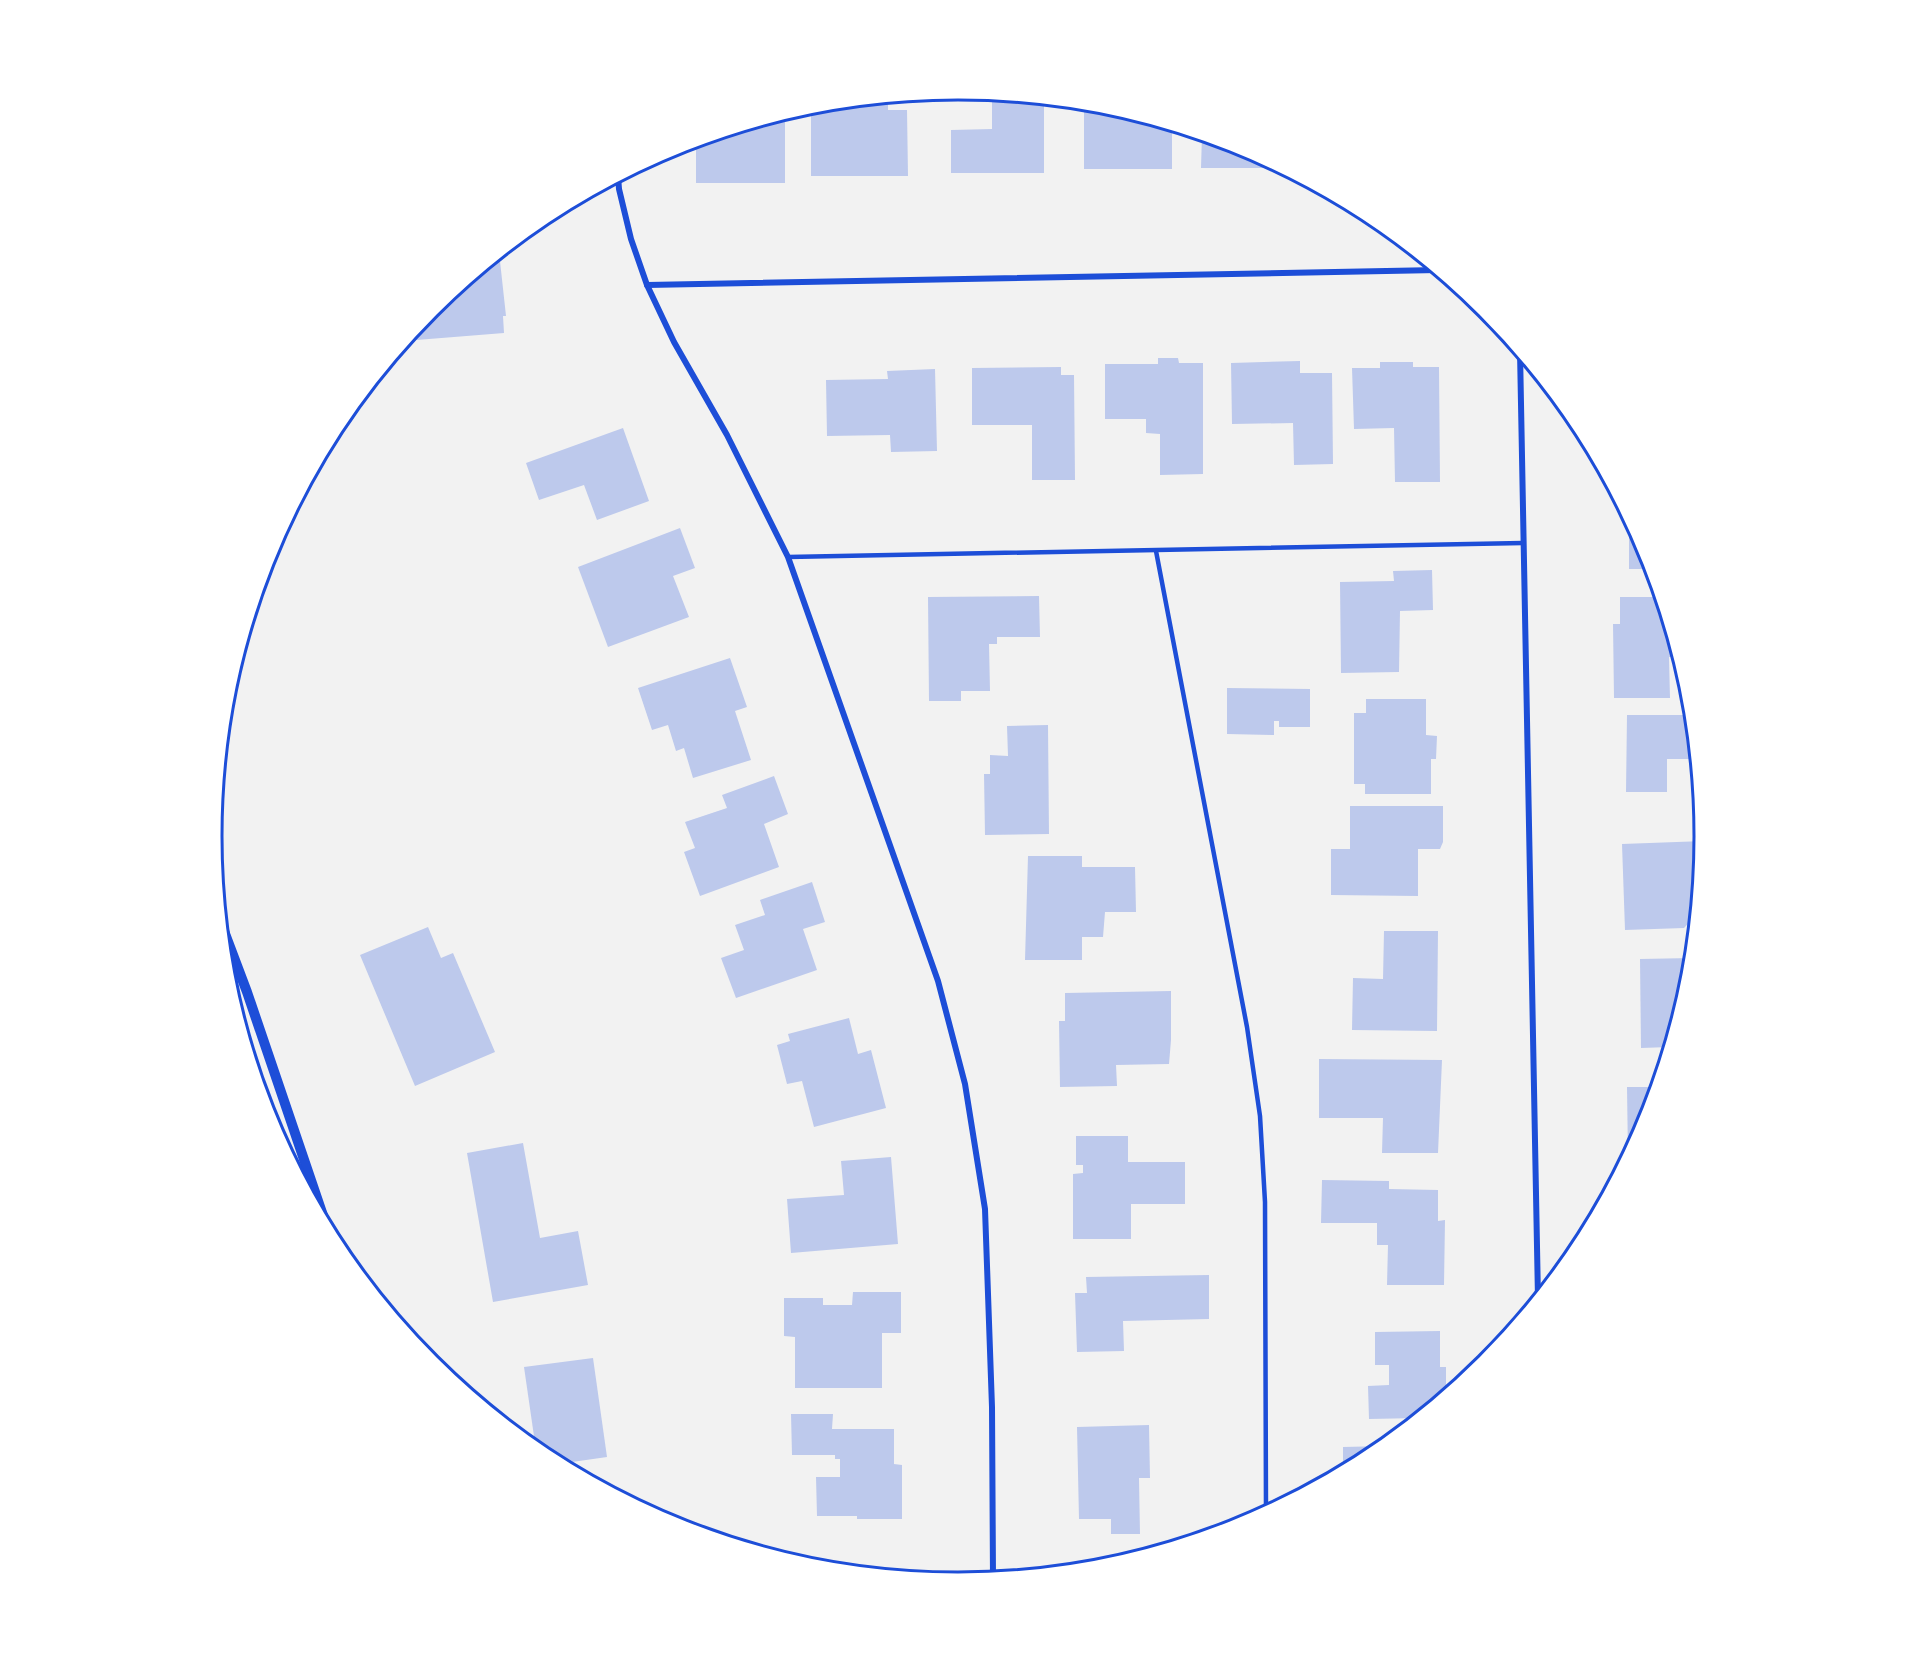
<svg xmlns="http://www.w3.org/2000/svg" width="1916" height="1672" font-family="'Times New Roman',serif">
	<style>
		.building { fill: #bdc9ec }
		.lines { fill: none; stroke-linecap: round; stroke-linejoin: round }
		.service { stroke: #1d4ed8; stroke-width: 4.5 }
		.minor { stroke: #1d4ed8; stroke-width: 6 }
		.tertiary { stroke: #1d4ed8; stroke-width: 10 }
		.rim { fill: none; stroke: #1d4ed8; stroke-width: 3 }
	</style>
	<rect width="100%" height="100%" fill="#f2f2f2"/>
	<g class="building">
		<polygon points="992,93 1044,98 1044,173 951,173 951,130 992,129"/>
		<polygon points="860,100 888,100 888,110 907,110 908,176 811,176 811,105"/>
		<polygon points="1084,105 1106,105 1172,125 1172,169 1084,169"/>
		<polygon points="785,113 785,183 696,183 696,140"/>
		<polygon points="1202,134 1244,147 1284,168 1201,168"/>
		<polygon points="499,252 506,316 503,316 504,333 404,341 431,308"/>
		<polygon points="1158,358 1178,358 1179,363 1203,363 1203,474 1160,475 1160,434 1146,433 1146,419 1105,419 1105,364 1158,364"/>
		<polygon points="1300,361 1300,373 1332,373 1333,464 1294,465 1293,423 1232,424 1231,363"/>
		<polygon points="1380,362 1413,362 1413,367 1439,367 1440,482 1395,482 1394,428 1354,429 1352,368 1380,368"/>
		<polygon points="1061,367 1061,375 1074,375 1075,480 1032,480 1032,425 972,425 972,368"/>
		<polygon points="935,369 937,451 891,452 890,435 827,436 826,380 888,379 887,371"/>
		<polygon points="623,428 649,501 597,520 584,485 539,500 526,463"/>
		<polygon points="1629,516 1647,551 1653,569 1629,569"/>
		<polygon points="680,528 695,568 673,576 689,617 608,647 578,567"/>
		<polygon points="1432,570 1433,610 1400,611 1399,672 1341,673 1340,582 1394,581 1393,571"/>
		<polygon points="1039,596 1040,637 997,637 997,644 989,644 990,691 961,691 961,701 929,701 928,597"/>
		<polygon points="1620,597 1661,597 1679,657 1669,657 1670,698 1614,698 1613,624 1620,624"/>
		<polygon points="730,658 747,707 735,711 751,760 693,778 684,748 676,751 668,725 652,730 638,688"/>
		<polygon points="1227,688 1310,689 1310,727 1279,727 1279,721 1274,721 1274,735 1227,734"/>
		<polygon points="1366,699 1426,699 1426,735 1437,736 1436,759 1431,759 1431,794 1365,794 1365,784 1354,784 1354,713 1366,713"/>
		<polygon points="1627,715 1692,715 1696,759 1667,759 1667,792 1626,792"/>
		<polygon points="1048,725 1049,834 985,835 984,774 990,774 990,755 1008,756 1007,726"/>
		<polygon points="774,776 788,814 764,824 779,867 700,896 684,852 695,848 685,822 727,808 722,795"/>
		<polygon points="1350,806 1443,806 1443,842 1440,849 1418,849 1418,896 1331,895 1331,849 1350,849"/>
		<polygon points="1704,841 1696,915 1684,928 1625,930 1622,844"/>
		<polygon points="1028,856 1082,856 1082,867 1135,867 1136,912 1105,912 1103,937 1082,937 1082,960 1025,960"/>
		<polygon points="812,882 825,922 803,929 817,970 736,998 721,958 744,950 735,925 765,915 760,900"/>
		<polygon points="428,927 441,958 453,953 495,1052 415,1086 360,955"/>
		<polygon points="1384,931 1438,931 1437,1031 1352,1030 1353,978 1383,979"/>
		<polygon points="1692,958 1690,982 1670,1047 1641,1048 1640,959"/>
		<polygon points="1171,991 1171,1040 1169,1064 1116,1065 1117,1086 1060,1087 1059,1021 1065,1021 1065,993"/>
		<polygon points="849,1018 858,1054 871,1050 886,1108 814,1127 802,1081 787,1084 777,1045 790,1041 788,1034"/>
		<polygon points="1319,1059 1442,1060 1438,1153 1382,1153 1383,1118 1319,1118"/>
		<polygon points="1627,1087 1658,1087 1647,1122 1628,1158"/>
		<polygon points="1076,1136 1128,1136 1128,1162 1185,1162 1185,1204 1131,1204 1131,1239 1073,1239 1073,1174 1083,1173 1083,1165 1076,1165"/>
		<polygon points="523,1143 540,1238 578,1231 588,1285 493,1302 467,1153"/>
		<polygon points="891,1157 898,1244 791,1253 787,1199 844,1195 841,1161"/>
		<polygon points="1322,1180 1389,1181 1389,1189 1438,1190 1438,1221 1445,1220 1444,1285 1387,1285 1388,1245 1377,1245 1377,1223 1321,1223"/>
		<polygon points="1209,1275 1209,1319 1123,1321 1124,1351 1077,1352 1075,1293 1087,1293 1086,1277"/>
		<polygon points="853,1292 901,1292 901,1333 882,1333 882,1388 795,1388 795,1337 784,1336 784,1298 823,1298 823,1305 852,1305"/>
		<polygon points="1440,1331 1440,1367 1446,1367 1446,1396 1419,1418 1369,1419 1368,1386 1389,1385 1389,1365 1375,1365 1375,1332"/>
		<polygon points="593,1358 607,1457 558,1464 536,1450 524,1367"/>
		<polygon points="791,1414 833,1414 832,1429 894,1429 894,1464 902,1465 902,1519 857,1519 857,1516 817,1516 816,1477 840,1477 840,1459 835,1459 835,1455 792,1455"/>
		<polygon points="1149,1425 1150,1478 1139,1478 1140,1534 1111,1534 1111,1519 1079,1519 1077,1427"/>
		<polygon points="1385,1446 1372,1456 1343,1472 1343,1447"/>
	</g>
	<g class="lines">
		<g class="service">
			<polyline points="1156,551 1247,1027 1260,1116 1265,1202 1266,1513"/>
			<polyline points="788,557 1523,543"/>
		</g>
		<g class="minor">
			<polyline points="618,176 619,189 631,239 647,285 674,342 727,435 788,557 938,981 965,1084 985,1209 992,1407 993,1579"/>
			<polyline points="647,285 1438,270"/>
			<polyline points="1520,351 1538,1299"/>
		</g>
		<polyline class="tertiary" points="221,923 247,992 331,1239"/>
	</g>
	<path d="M0 0H1916V1672H0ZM222 836a736 736 0 1 1 1472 0a736 736 0 1 1-1472 0Z" fill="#fff" fill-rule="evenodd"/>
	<path class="rim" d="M222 836a736 736 0 1 1 1472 0a736 736 0 1 1-1472 0Z"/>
</svg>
